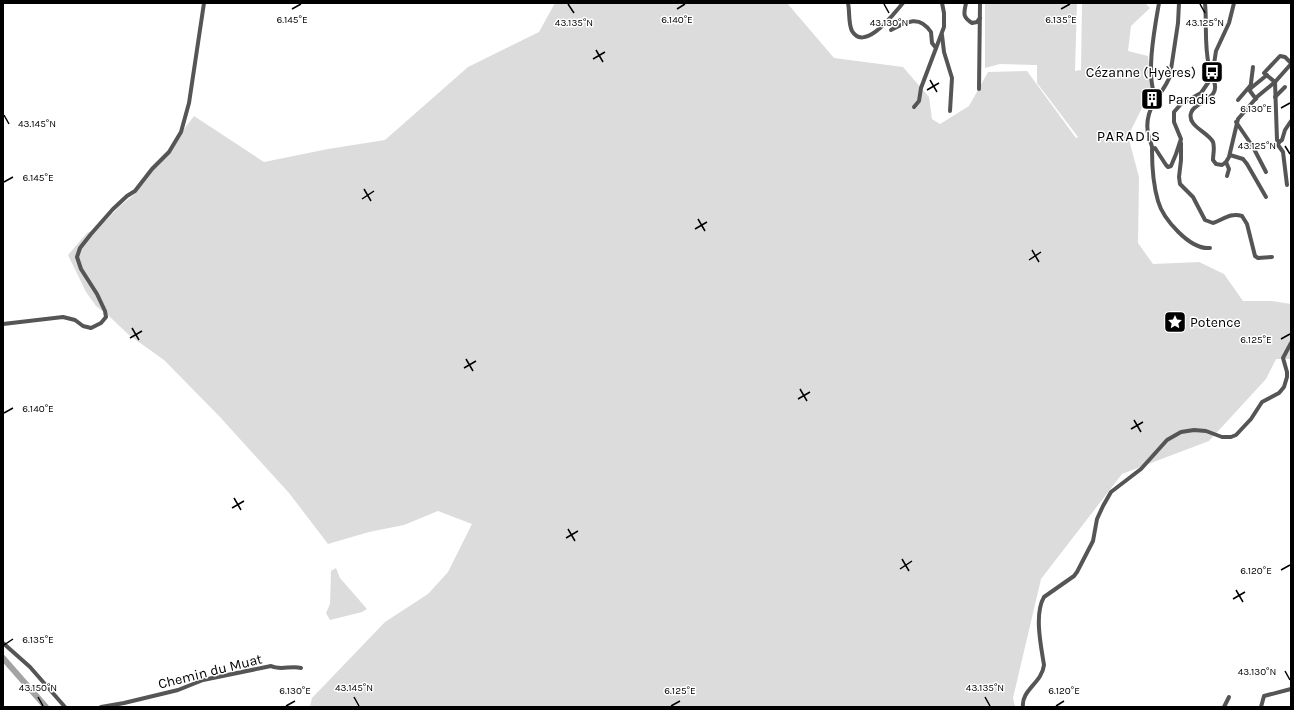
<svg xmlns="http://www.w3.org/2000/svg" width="1294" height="710" font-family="Karla,sans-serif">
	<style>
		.green { fill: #dcdcdc }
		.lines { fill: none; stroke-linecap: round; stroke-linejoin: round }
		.river { stroke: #a3a3a3; stroke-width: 6 }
		.minor { stroke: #555; stroke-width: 4 }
		.ticks { fill: none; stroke: #000; stroke-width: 1.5 }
		.labels { text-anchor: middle; stroke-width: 3; stroke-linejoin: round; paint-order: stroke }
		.poi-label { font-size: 14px; fill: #000; stroke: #fff; text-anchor: start }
		.street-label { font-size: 14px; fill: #000; stroke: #fff }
		.neighbourhood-label { font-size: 15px; letter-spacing: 1px; fill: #000; stroke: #fff }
		.ticks-label { font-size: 10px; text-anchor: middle; fill: #000; stroke: #fff; stroke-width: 3; stroke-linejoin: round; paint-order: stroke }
	</style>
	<rect width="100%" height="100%" fill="#fff"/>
	<g class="green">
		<polygon points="555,3 787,3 834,58 903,67 929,97 932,119 940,124 969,106 988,72 1027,71 1076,138 1078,137 1037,83 1037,65 1000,64 985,68 985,3 1077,3 1075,71 1081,70 1082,3 1145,3 1150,8 1131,26 1128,51 1148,56 1151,90 1128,136 1139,177 1138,243 1153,264 1199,262 1224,274 1243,301 1272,301 1291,304 1291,359 1276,359 1266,379 1209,441 1122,474 1041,579 1013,698 1015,707 310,707 312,698 385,622 428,594 448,572 472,524 438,511 404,525 369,532 328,544 289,493 220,417 164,360 129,335 110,317 96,306 86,292 68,255 87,233 97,229 121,205 135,194 194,116 264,162 328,149 385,140 468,67 539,32"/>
		<polygon points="336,568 340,578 367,609 362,612 330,620 326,613 330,604 331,571"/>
	</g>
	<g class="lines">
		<polyline class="river" points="3,658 46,707"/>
		<g class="minor">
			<path d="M848,3C850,12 848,23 852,31C865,53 895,12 903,3"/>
			<path d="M966,3C964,13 962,17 972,23L977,22L980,18"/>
			<path d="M1179,3L1178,23L1170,76C1165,90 1153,100 1149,114C1147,121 1147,131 1149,138C1150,142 1153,146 1152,150C1152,167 1153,184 1158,201C1163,219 1190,250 1210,248"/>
			<path d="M1205,3C1207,24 1204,45 1209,66L1213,67"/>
			<path d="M891,30C906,22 919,14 931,32L932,43L936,48"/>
			<polyline points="942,35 944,52 952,78 950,111"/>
			<polyline points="1253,67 1250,91 1256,99"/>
			<path d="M1212,77C1225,100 1194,101 1191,113C1187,126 1208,132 1213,142C1215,148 1213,154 1213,160L1216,164L1222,165L1226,162L1229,157L1238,119L1258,96L1275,82L1291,64"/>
			<polyline points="1275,82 1277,140 1279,142 1282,140 1285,130 1291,121"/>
			<polyline points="1275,82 1264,73 1280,56 1285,57 1291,63"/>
			<polyline points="1251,88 1267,75"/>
			<polyline points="979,89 980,3"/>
			<polyline points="1275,97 1285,87"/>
			<path d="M1156,98C1145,77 1155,26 1159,3"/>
			<polyline points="1238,100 1250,86"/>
			<polyline points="914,107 919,101 921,88 944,27 944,13 942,3"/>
			<polyline points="1236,122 1253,147 1266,172"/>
			<polyline points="1279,142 1278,145 1283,152 1287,185"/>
			<path d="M1181,143V160L1179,177L1180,184L1193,197L1205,220L1213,223C1223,220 1230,212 1242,216L1247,224L1255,256L1258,258L1272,257"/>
			<polyline points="1153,149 1155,148 1166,165 1168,167 1171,166 1176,154 1181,139 1174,122 1174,112 1181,104 1201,93 1212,77 1216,51 1229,23 1234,3"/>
			<polyline points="1230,155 1243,159 1247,164 1266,197"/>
			<polyline points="1226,162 1229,169 1227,176"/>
			<polyline points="3,324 63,317 75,320 83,326 91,328 101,323 106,317 105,311 97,294 81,269 77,257 80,248 91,234 113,209 127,196 135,191 152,169 169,152 181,132 189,103 204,3"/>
			<polyline points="3,643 30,667 65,707"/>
			<path d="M101,707L124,703L178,690L203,680L271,666C281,671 291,665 301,668"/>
			<path d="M1023,707C1021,690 1042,683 1044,665C1041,646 1034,614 1044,597L1074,576L1077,572L1093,541L1097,519L1103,506L1111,492L1141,469L1167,440L1181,432L1194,430L1206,431L1222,437H1231L1236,435L1251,419L1262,402L1279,393L1284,387L1287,377V372L1283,358L1291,343"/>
			<polyline points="1224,707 1229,697"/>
			<polyline points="1261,707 1264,696 1291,689"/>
		</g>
	</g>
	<path class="ticks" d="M568,4L574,13M884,4L889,13M1200,4L1205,13M292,9L301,4M677,9L685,4M1061,9L1070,4M596,50L603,62M593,59L605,52M930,80L937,92M927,90L939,83M1281,108L1290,103M4,115L9,124M1285,146L1290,154M4,182L13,177M364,189L371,201M362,199L374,191M698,219L705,231M695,229L707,222M1032,250L1039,262M1029,260L1041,252M132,328L139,340M130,338L142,331M1281,339L1290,334M466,359L473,371M464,368L476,361M800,389L807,401M798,399L810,392M4,413L13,408M1134,420L1141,432M1131,429L1143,422M234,498L241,510M232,508L244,501M568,529L575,541M566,538L578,531M902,559L909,571M900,569L912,561M1281,570L1290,565M1236,590L1243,602M1233,599L1245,592M4,645L13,639M1285,671L1290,680M38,697L43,706M354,697L359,706M985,697L990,706M286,706L295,701M671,706L680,701M1056,706L1064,701"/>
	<defs>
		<g id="bus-square" transform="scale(1.15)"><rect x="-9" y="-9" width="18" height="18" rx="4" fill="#000" stroke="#fff"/><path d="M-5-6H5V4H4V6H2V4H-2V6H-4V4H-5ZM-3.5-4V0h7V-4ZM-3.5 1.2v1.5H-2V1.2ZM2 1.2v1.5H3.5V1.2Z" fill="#fff"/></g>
		<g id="building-square" transform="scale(1.15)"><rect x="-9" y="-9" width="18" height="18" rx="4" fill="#000" stroke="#fff"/><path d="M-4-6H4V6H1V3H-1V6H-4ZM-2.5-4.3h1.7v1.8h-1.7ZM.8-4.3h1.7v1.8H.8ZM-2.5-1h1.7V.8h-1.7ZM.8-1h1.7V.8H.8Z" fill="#fff"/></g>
		<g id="sight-square" transform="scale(1.15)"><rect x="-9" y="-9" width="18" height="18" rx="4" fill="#000" stroke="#fff"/><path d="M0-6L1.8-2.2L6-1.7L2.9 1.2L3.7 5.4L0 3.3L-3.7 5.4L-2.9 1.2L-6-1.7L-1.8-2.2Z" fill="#fff"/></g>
	</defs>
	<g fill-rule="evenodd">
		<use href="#bus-square" x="1212" y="72"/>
		<use href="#building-square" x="1152" y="99"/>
		<use href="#sight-square" x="1175" y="322"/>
	</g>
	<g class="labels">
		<g class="poi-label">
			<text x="1196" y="77" text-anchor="end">Cézanne (Hyères)</text>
			<text x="1168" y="104">Paradis</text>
			<text x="1190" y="327">Potence</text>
		</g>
		<g class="street-label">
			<text transform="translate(210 671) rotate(-14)" y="5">Chemin du Muat</text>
		</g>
		<g class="neighbourhood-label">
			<text x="1129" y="141">PARADIS</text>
		</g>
	</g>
	<g class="ticks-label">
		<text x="292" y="23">6.145°E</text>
		<text x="677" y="23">6.140°E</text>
		<text x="1061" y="23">6.135°E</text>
		<text x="1205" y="26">43.125°N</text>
		<text x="574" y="26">43.135°N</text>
		<text x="889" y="26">43.130°N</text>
		<text x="1256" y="112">6.130°E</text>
		<text x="37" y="127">43.145°N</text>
		<text x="1257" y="149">43.125°N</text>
		<text x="38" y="181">6.145°E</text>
		<text x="1256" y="343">6.125°E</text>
		<text x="38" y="412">6.140°E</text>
		<text x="1256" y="574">6.120°E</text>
		<text x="38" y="643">6.135°E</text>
		<text x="1257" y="675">43.130°N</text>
		<text x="38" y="691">43.150°N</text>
		<text x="354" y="691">43.145°N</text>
		<text x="985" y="691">43.135°N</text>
		<text x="295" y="694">6.130°E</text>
		<text x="680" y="694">6.125°E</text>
		<text x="1064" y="694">6.120°E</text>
	</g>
	<rect width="1294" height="710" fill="none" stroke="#000000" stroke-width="8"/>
</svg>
